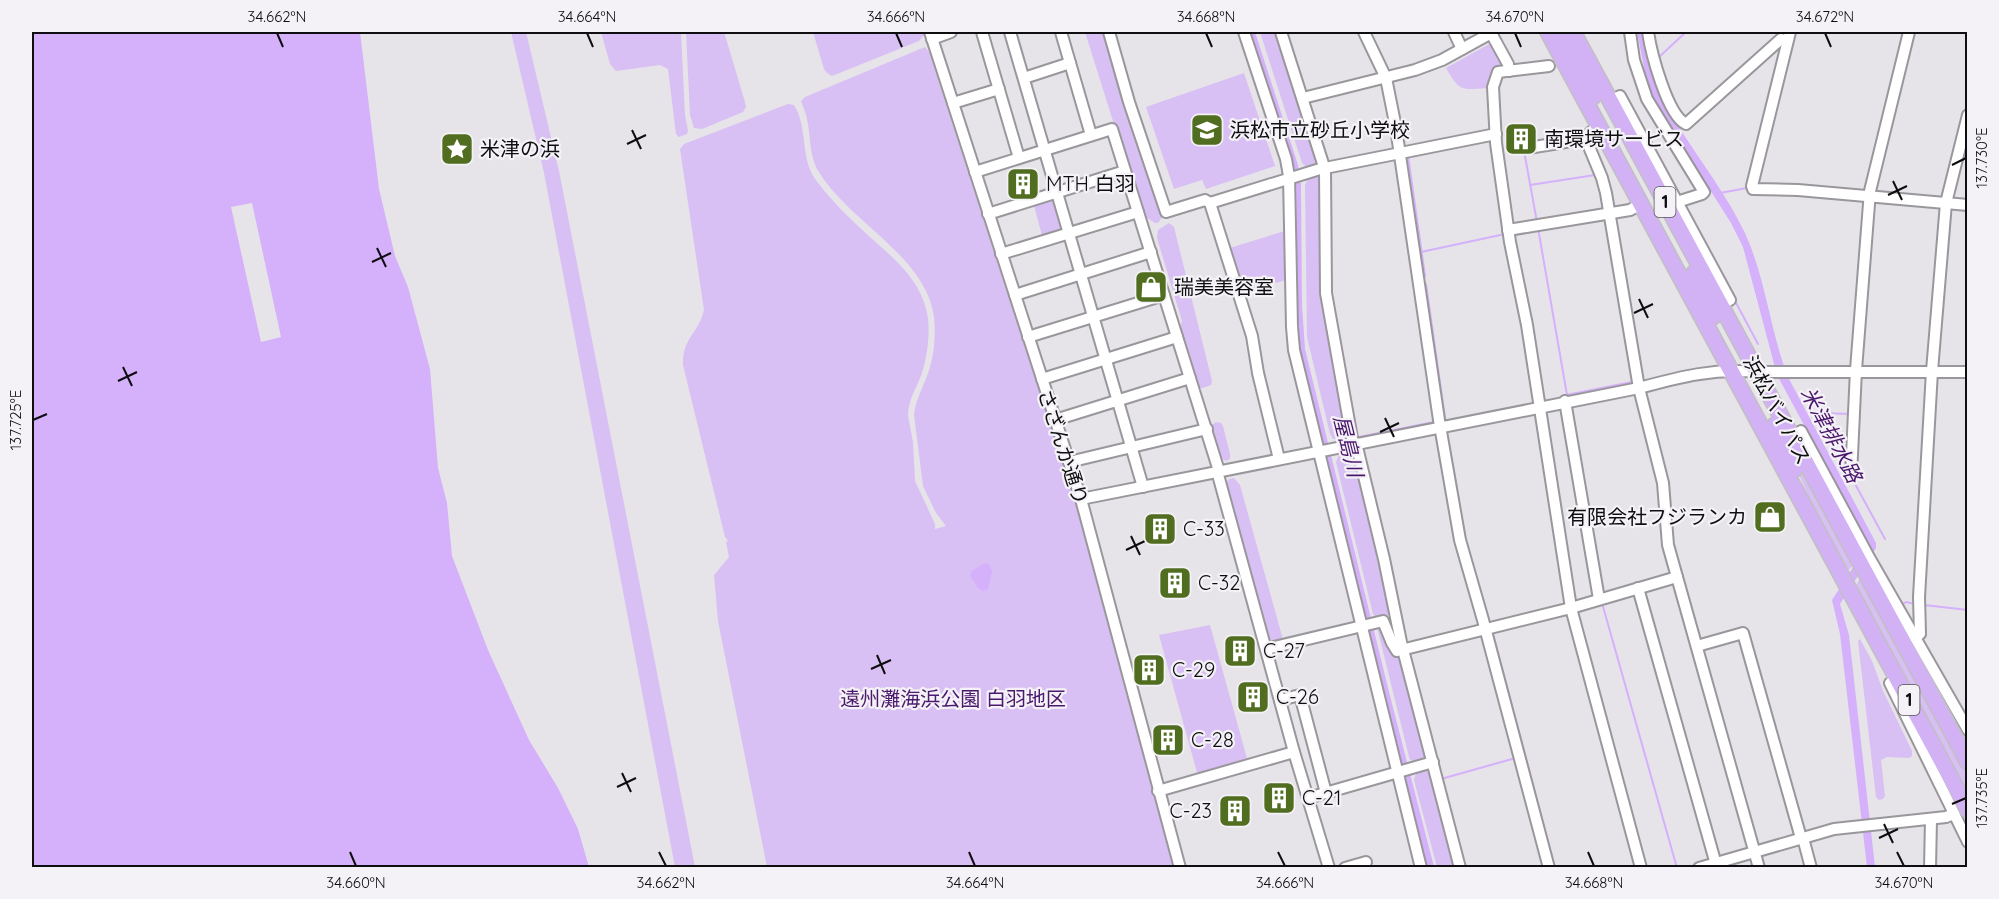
<svg xmlns="http://www.w3.org/2000/svg" width="1999" height="899" font-family="Quicksand,'Noto Sans JP',sans-serif">
	<style>
		.green { fill: #d8bff4 }
		.water { fill: #d5b0fb }
		.pier { fill: #e6e4e9 }
		.lines { fill: none; stroke-linecap: round; stroke-linejoin: round }
		.stream { stroke: #d5b0fb; stroke-width: 2 }
		.minor-casing { stroke: #99979b; stroke-width: 14 }
		.highway-casing { stroke: #c0c0c1; stroke-width: 18 }
		.minor { stroke: #fff; stroke-width: 10 }
		.highway { stroke: #d2b1f4; stroke-width: 15 }
		.ticks { fill: none; stroke: #0e0d0f; stroke-width: 2 }
		.labels { text-anchor: middle; stroke-width: 4.5; stroke-linejoin: round; paint-order: stroke }
		.shield { fill: #f4f2f6; stroke: #535254; stroke-width: 1.5 }
		.shield-label { font-size: 18px; font-weight: bold; fill: #0e0d0f }
		.poi-label { font-size: 20px; fill: #0e0d0f; stroke: #f4f2f6; text-anchor: start }
		.street-label { font-size: 20px; fill: #0e0d0f; stroke: #f4f2f6 }
		.park-label { font-size: 20px; fill: #4b196e; stroke: #f4f2f6 }
		.water-label { font-size: 21px; font-style: italic; fill: #4a176d; stroke: #f4f2f6 }
		.neatline { fill: none; stroke: #0e0d0f; stroke-width: 2 }
		.ticks-label { font-size: 15px; text-anchor: middle; fill: #0e0d0f }
	</style>
	<rect width="100%" height="100%" fill="#e6e4e9"/>
	<g class="green">
		<polygon points="511,32 526,32 559,171 695,867 675,867 544,173"/>
		<polygon points="601,32 681,32 685,115 688,131 687,134 679,137 676,134 668,69 660,65 616,71 610,64"/>
		<polygon points="686,32 724,32 745,102 746,107 743,112 702,129 694,128 690,115"/>
		<polygon points="813,32 923,32 924,35 919,41 832,76 827,73 824,69"/>
		<polygon points="1085,32 1103,32 1124,103 1161,213 1162,217 1158,223 1155,223 1146,217 1140,207"/>
		<polygon points="1260,32 1277,32 1311,143 1315,163 1311,166 1306,167 1302,163"/>
		<path d="M1493,42L1505,64L1490,88C1462,89 1461,94 1446,68Z"/>
		<path d="M925,47L929,52L1075,501L1173,867H767L718,621L714,575L729,557L726,542L728,541L725,537L683,365C682,338 699,333 704,310L680,149L684,144L788,104L794,105C808,127 800,157 815,179C827,195 843,212 858,226C886,253 922,276 928,318C930,336 927,356 922,373C917,387 908,400 908,416L913,442L915,481L935,524V529L946,526L936,513L923,486L914,415C915,402 922,389 927,376C934,358 936,337 934,317C926,256 849,222 819,172C809,157 811,137 807,119C806,113 803,107 801,101L805,97Z"/>
		<polygon points="1244,73 1275,166 1206,189 1202,180 1174,189 1146,107"/>
		<polygon points="1315,176 1320,178 1322,278 1347,435 1342,438 1333,439 1330,434 1307,337 1305,185 1308,179"/>
		<polygon points="1052,198 1062,231 1043,239 1033,202"/>
		<polygon points="1169,223 1174,227 1212,381 1211,385 1203,388 1199,388 1196,384 1180,329 1182,321 1157,238 1158,230"/>
		<polygon points="1288,230 1289,279 1243,293 1230,248"/>
		<polygon points="1216,422 1221,423 1223,426 1230,454 1230,459 1226,461 1220,457 1211,429 1212,425"/>
		<polygon points="1778,426 1853,565 1846,573 1819,521"/>
		<polygon points="1346,453 1350,453 1354,458 1389,611 1388,617 1378,619 1373,614 1336,462 1339,455"/>
		<polygon points="1234,478 1240,485 1282,636 1281,641 1271,643 1269,642 1226,489 1226,483 1229,479"/>
		<polygon points="1860,578 1967,773 1967,797 1855,587"/>
		<polygon points="1381,624 1390,644 1401,661 1426,757 1417,762 1410,760 1409,757 1377,627"/>
		<polygon points="1210,625 1248,762 1198,776 1159,635"/>
		<polygon points="1860,639 1872,661 1883,691 1912,751 1912,756 1909,758 1887,757 1881,760 1885,796 1883,799 1879,800 1876,797 1858,641"/>
		<polygon points="1424,770 1430,771 1454,867 1437,867 1414,780 1416,773"/>
	</g>
	<g class="water">
		<polygon points="32,32 360,32 379,189 395,256 408,287 430,369 438,468 447,503 452,556 488,650 529,740 558,788 578,829 589,867 32,867"/>
		<polygon points="1251,32 1255,32 1298,165 1301,185 1302,305 1305,349 1389,692 1434,867 1426,867 1300,349 1298,327 1296,175 1292,157"/>
		<path d="M1637,32H1642C1653,113 1712,163 1745,233C1766,279 1770,331 1788,377L1876,543V548L1840,604L1849,635L1875,867H1867L1840,634L1832,600L1868,544L1777,375L1743,247L1731,223L1657,106L1646,77Z"/>
		<polygon points="985,563 989,564 992,572 988,589 983,591 978,588 970,576 972,571"/>
	</g>
	<polygon class="pier" points="252,203 281,337 261,342 231,207"/>
	<g class="lines">
		<g class="stream">
			<polyline points="1658,58 1686,32"/>
			<polyline points="1524,151 1537,222"/>
			<polyline points="1408,156 1425,276"/>
			<polyline points="1530,185 1595,175"/>
			<polyline points="1720,193 1747,188 1748,186"/>
			<polyline points="1538,228 1567,395"/>
			<polyline points="1421,252 1505,234"/>
			<polyline points="1426,284 1445,418"/>
			<polyline points="1734,299 1758,344"/>
			<polyline points="1566,395 1632,382"/>
			<polyline points="1820,413 1851,414"/>
			<polyline points="1447,433 1459,500"/>
			<polyline points="1359,437 1434,422"/>
			<polyline points="1854,478 1854,482 1885,539"/>
			<polyline points="1461,515 1467,547"/>
			<polyline points="1477,581 1490,623"/>
			<polyline points="1602,603 1677,868"/>
			<polyline points="1901,605 1906,602 1915,604"/>
			<polyline points="1924,605 1968,610"/>
			<polyline points="1493,634 1555,868"/>
			<polyline points="1441,779 1512,759"/>
		</g>
		<g class="minor-casing">
			<g id="minor">
				<polyline points="930,32 1081,499 1180,868"/>
				<polyline points="982,32 1019,158"/>
				<polyline points="1010,32 1143,487"/>
				<polyline points="1061,32 1091,135"/>
				<polyline points="1109,32 1129,102 1166,212 1205,200 1210,203 1252,336 1258,373 1279,459"/>
				<polyline points="1244,32 1286,159 1289,176 1292,327 1294,350 1421,868"/>
				<polyline points="1281,32 1325,170 1326,293 1353,444"/>
				<polyline points="1364,32 1386,78 1396,128 1439,420 1460,540 1483,620 1549,868"/>
				<polyline points="1454,32 1462,49"/>
				<polyline points="1630,32 1634,60 1647,99 1704,192 1702,194 1677,202"/>
				<path d="M1648,32C1651,52 1667,115 1686,124L1781,39L1787,41"/>
				<polyline points="1790,32 1752,186 1753,189 1798,190 1968,205"/>
				<polyline points="1491,33 1508,64 1509,71"/>
				<polyline points="932,39 951,32"/>
				<polyline points="1549,66 1498,72 1493,87 1496,143 1510,242 1527,325 1571,608 1641,868"/>
				<polyline points="1024,78 1070,63"/>
				<polyline points="1303,98 1415,70 1442,60 1493,32"/>
				<polyline points="1610,101 1620,96 1730,300 1721,305"/>
				<polyline points="953,103 999,89"/>
				<polyline points="1598,126 1585,137 1602,178 1606,193 1639,388 1663,483 1668,545 1759,868"/>
				<polyline points="1528,148 1578,140 1585,137"/>
				<polyline points="975,172 1112,129 1219,471"/>
				<polyline points="1210,203 1320,169 1496,134"/>
				<polyline points="988,214 1125,171"/>
				<polyline points="1508,230 1630,210 1641,204"/>
				<polyline points="1001,254 1138,212"/>
				<polyline points="1015,295 1151,252"/>
				<polyline points="1028,337 1164,295"/>
				<polyline points="1042,379 1177,337"/>
				<polyline points="1565,401 1599,599"/>
				<polyline points="1055,420 1190,378"/>
				<polyline points="1792,436 1801,431 1870,559 1968,730"/>
				<polyline points="1356,443 1384,559 1401,642 1460,868"/>
				<polyline points="1069,462 1207,429"/>
				<polyline points="1217,471 1294,752 1329,868"/>
				<polyline points="1851,476 1856,370 1870,191 1909,32"/>
				<path d="M1081,499L1639,388C1680,377 1713,368 1757,372H1968"/>
				<polyline points="1638,588 1717,868"/>
				<polyline points="1915,637 1920,634 1919,597 1932,371 1946,203 1968,115"/>
				<polyline points="1697,646 1743,633 1801,838"/>
				<polyline points="1266,649 1383,621 1392,643 1397,651 1571,608 1677,577"/>
				<polyline points="1897,679 1890,683 1968,842"/>
				<polyline points="1280,700 1300,695 1326,793"/>
				<polyline points="1158,791 1294,752"/>
				<polyline points="1308,798 1433,762"/>
				<polyline points="1803,838 1811,868"/>
				<polyline points="1345,868 1366,862"/>
				<polyline points="1699,868 1834,829 1946,817 1954,814"/>
				<polyline points="1930,868 1931,819"/>
			</g>
		</g>
		<g class="highway-casing">
			<g id="highway">
				<polyline points="1548,32 1968,810"/>
				<polyline points="1561,32 1577,60 1593,97"/>
				<polyline points="1573,32 1968,762"/>
				<polyline points="1694,273 1713,317"/>
				<polyline points="1775,425 1795,469"/>
			</g>
		</g>
		<use href="#minor" class="minor"/>
		<use href="#highway" class="highway"/>
	</g>
	<path class="ticks" d="M277,33L283,47M587,33L593,47M896,33L902,47M1206,33L1212,47M1515,33L1521,47M1825,33L1831,47M632,130L641,149M627,144L646,135M1952,165L1966,158M1893,181L1902,200M1888,195L1907,186M377,248L386,267M372,262L391,253M1639,299L1648,318M1634,313L1653,304M123,367L132,386M118,381L137,372M1385,418L1394,437M33,420L47,414M1380,432L1399,423M1131,536L1140,555M1126,550L1145,541M877,655L885,674M871,669L891,660M622,773L631,792M617,787L636,778M1952,804L1966,798M1884,824L1893,843M1879,838L1898,829M350,852L356,866M659,852L666,866M969,852L975,866M1278,852L1285,866M1588,852L1594,866M1897,852L1904,866"/>
	<defs>
		<g id="school-square" transform="scale(1.725)"><rect x="-9" y="-9" width="18" height="18" rx="4" fill="#516d20" stroke="#f4f2f6"/><path d="M0-5L7-2L0 1L-7-2ZM-4 1L0 2.5L4 1V4Q0 6-4 4Z" fill="#fff"/></g>
		<g id="building-square" transform="scale(1.725)"><rect x="-9" y="-9" width="18" height="18" rx="4" fill="#516d20" stroke="#f4f2f6"/><path d="M-4-6H4V6H1V3H-1V6H-4ZM-2.5-4.3h1.7v1.8h-1.7ZM.8-4.3h1.7v1.8H.8ZM-2.5-1h1.7V.8h-1.7ZM.8-1h1.7V.8H.8Z" fill="#fff"/></g>
		<g id="sight-square" transform="scale(1.725)"><rect x="-9" y="-9" width="18" height="18" rx="4" fill="#516d20" stroke="#f4f2f6"/><path d="M0-6L1.8-2.2L6-1.7L2.9 1.2L3.7 5.4L0 3.3L-3.7 5.4L-2.9 1.2L-6-1.7L-1.8-2.2Z" fill="#fff"/></g>
		<g id="shop-square" transform="scale(1.725)"><rect x="-9" y="-9" width="18" height="18" rx="4" fill="#516d20" stroke="#f4f2f6"/><path d="M-5-2.5h2.3a2.7 3.5 0 0 1 5.4 0H5L5.5 6h-11ZM-1.5-2.5h3a1.5 2.3 0 0 0-3 0Z" fill="#fff"/></g>
	</defs>
	<g fill-rule="evenodd">
		<use href="#school-square" x="1207" y="130"/>
		<use href="#building-square" x="1521" y="139"/>
		<use href="#sight-square" x="457" y="149"/>
		<use href="#building-square" x="1023" y="184"/>
		<use href="#shop-square" x="1151" y="287"/>
		<use href="#shop-square" x="1770" y="517"/>
		<use href="#building-square" x="1160" y="529"/>
		<use href="#building-square" x="1175" y="583"/>
		<use href="#building-square" x="1240" y="651"/>
		<use href="#building-square" x="1149" y="670"/>
		<use href="#building-square" x="1253" y="697"/>
		<use href="#building-square" x="1168" y="740"/>
		<use href="#building-square" x="1279" y="798"/>
		<use href="#building-square" x="1235" y="811"/>
	</g>
	<g class="labels">
		<g class="shield">
			<rect x="1654.5" y="187" width="21" height="30" rx="4.5"/>
			<rect x="1898.5" y="685" width="21" height="30" rx="4.5"/>
		</g>
		<g class="shield-label">
			<text x="1665" y="208">1</text>
			<text x="1909" y="706">1</text>
		</g>
		<g class="poi-label">
			<text x="1230" y="137">浜松市立砂丘小学校</text>
			<text x="1544" y="146">南環境サービス</text>
			<text x="480" y="156">米津の浜</text>
			<text x="1046" y="191">MTH 白羽</text>
			<text x="1174" y="294">瑞美美容室</text>
			<text x="1747" y="524" text-anchor="end">有限会社フジランカ</text>
			<text x="1183" y="536">C-33</text>
			<text x="1198" y="590">C-32</text>
			<text x="1263" y="658">C-27</text>
			<text x="1172" y="677">C-29</text>
			<text x="1276" y="704">C-26</text>
			<text x="1191" y="747">C-28</text>
			<text x="1302" y="805">C-21</text>
			<text x="1212" y="818" text-anchor="end">C-23</text>
		</g>
		<g class="street-label">
			<text transform="translate(1777 410) rotate(62)" y="7">浜松バイパス</text>
			<text transform="translate(1063 447) rotate(72)" y="7">さざんか通り</text>
		</g>
		<g class="park-label">
			<text x="953" y="706">遠州灘海浜公園 白羽地区</text>
		</g>
		<g class="water-label">
			<text transform="translate(1831 435) rotate(62)" y="7">米津排水路</text>
			<text transform="translate(1348 446) rotate(76)" y="7">屋島川</text>
		</g>
	</g>
	<rect width="1999" height="899" fill="none" stroke="#f4f2f6" stroke-width="66"/>
	<rect x="33" y="33" width="1933" height="833" class="neatline"/>
	<g class="ticks-label">
		<text x="277" y="22">34.662°N</text>
		<text x="587" y="22">34.664°N</text>
		<text x="896" y="22">34.666°N</text>
		<text x="1206" y="22">34.668°N</text>
		<text x="1515" y="22">34.670°N</text>
		<text x="1825" y="22">34.672°N</text>
		<text transform="translate(1982 158) rotate(-90)" y="5">137.730°E</text>
		<text transform="translate(16 420) rotate(-90)" y="5">137.725°E</text>
		<text transform="translate(1982 798) rotate(-90)" y="5">137.735°E</text>
		<text x="356" y="888">34.660°N</text>
		<text x="666" y="888">34.662°N</text>
		<text x="975" y="888">34.664°N</text>
		<text x="1285" y="888">34.666°N</text>
		<text x="1594" y="888">34.668°N</text>
		<text x="1904" y="888">34.670°N</text>
	</g>
</svg>
